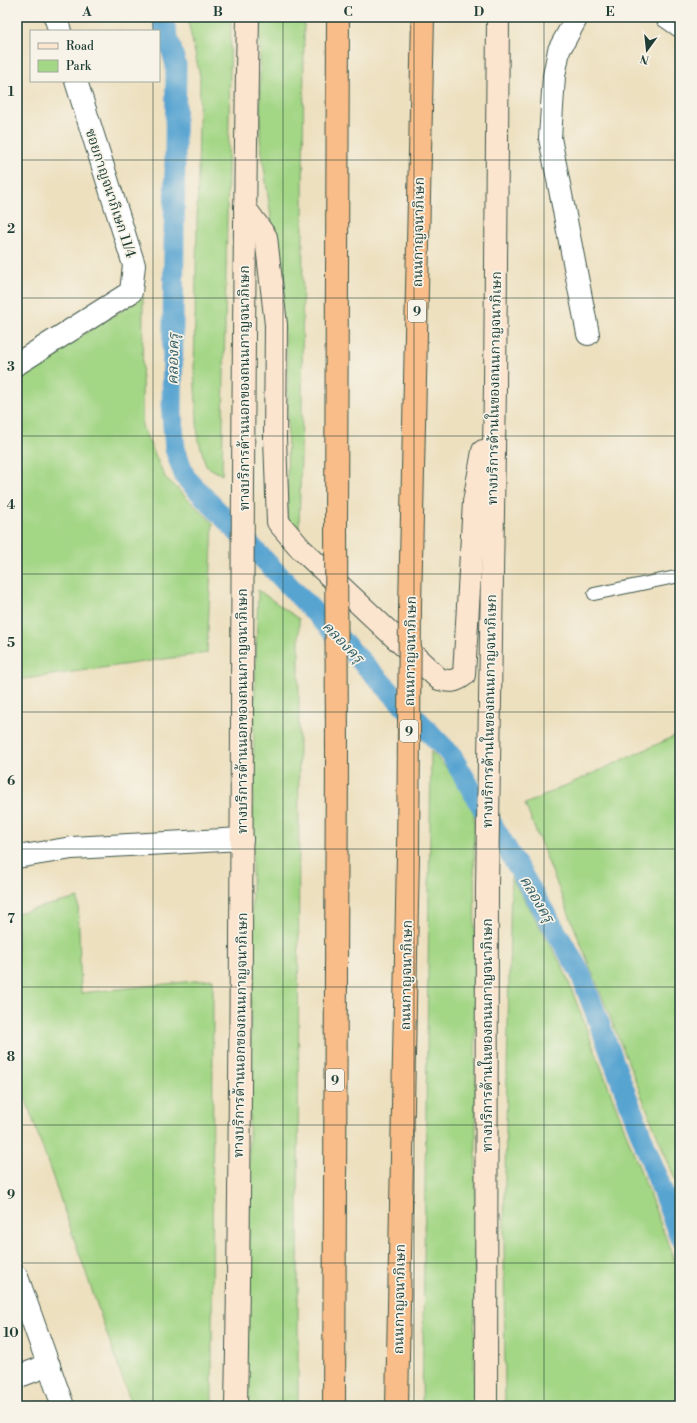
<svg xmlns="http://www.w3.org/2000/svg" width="697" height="1423" font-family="'Libre Bodoni','Noto Serif Thai',serif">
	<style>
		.green { fill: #a3d685; stroke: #618a5c }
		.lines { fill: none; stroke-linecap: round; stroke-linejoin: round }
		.canal { stroke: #59a4d1; stroke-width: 21 }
		.lane-casing { stroke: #3e5549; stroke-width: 14 }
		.street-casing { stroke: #3e5549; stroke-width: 24 }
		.secondary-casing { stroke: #3e5549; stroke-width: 24 }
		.highway-casing { stroke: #3e5549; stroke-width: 24 }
		.lane { stroke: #fff; stroke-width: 12 }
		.street { stroke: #fff; stroke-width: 22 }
		.secondary { stroke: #fce5cf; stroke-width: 22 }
		.highway { stroke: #f8bd88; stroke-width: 22 }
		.highway-bridge-casing { stroke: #3e5549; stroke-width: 24; stroke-linecap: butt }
		.highway-bridge { stroke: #f8bd88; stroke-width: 22 }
		.grid { fill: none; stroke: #1f3d34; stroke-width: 1; stroke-opacity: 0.55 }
		.labels { text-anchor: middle; stroke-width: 3.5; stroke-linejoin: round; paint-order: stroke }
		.shield { fill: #f7f3e8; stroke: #60746a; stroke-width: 1 }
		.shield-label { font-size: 13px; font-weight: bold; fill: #1f3d34 }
		.street-label { font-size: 14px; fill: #1f3d34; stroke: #f7f3e8 }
		.water-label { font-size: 15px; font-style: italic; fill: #305c63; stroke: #f7f3e8 }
		.neatline { fill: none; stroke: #1f3d34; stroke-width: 1.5 }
		.grid-label { font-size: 13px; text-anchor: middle; font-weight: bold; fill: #1f3d34 }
	</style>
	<rect width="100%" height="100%" fill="#f7f3e8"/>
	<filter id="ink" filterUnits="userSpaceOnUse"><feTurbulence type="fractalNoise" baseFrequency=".025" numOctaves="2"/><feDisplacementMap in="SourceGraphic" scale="8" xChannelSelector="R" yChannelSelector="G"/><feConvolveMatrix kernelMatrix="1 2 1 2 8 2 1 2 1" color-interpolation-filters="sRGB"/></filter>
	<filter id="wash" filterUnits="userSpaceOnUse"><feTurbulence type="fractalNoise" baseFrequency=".012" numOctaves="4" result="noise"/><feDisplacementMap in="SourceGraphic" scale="16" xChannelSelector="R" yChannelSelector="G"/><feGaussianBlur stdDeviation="0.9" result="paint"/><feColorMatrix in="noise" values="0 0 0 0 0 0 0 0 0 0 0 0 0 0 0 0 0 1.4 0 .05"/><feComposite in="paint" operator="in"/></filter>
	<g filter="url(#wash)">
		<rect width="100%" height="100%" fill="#ede0bf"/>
		<g class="green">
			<polygon points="187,17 231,17 222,475 206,466 198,438 194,370 200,76"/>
			<polygon points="260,17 304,17 302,416 299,528 287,524 288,366 274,239 260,139"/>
			<polygon points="143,297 142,426 165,477 213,523 207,653 17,680 17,376"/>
			<polygon points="258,590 299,619 298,1406 246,1406 254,716"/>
			<polygon points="680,734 680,1192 525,804"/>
			<polygon points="431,751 452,774 474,804 476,1150 474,1406 422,1406"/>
			<polygon points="511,877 563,967 680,1275 680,1406 505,1406 504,1228"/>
			<polygon points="78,898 81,993 213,979 212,1406 132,1406 17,1074 17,913"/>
		</g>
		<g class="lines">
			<polyline class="canal" points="162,17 176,65 172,415 175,449 185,477 451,755 580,972 680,1238"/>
		</g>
	</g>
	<g filter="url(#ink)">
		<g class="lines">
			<g class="lane-casing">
				<polyline id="lane" points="594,594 680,576"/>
			</g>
			<g class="street-casing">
				<g id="street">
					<polyline points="55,17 60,31"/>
					<polyline points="577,17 559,50 554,76 550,138 588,334"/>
					<polyline points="667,17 680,26"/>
					<polyline points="17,364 131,292 134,265 76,81"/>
					<polyline points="17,857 72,848 242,839"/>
					<polyline points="17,1277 63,1406"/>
					<polyline points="17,1377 49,1365"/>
				</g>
			</g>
			<g class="secondary-casing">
				<g id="secondary">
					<path d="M245,208L266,237L276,325L275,438L278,522L301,549L439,679C450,682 455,682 464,675L474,502L483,451"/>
					<path d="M236,1406C245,943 239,480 248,17"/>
					<polyline points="486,1406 487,887 495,387 498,17"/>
				</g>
			</g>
			<g class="highway-casing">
				<g id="highway">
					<polyline points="336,524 338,17"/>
					<polyline points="410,606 423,17"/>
					<polyline points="334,1406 337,754"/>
					<polyline points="397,1406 408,855"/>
				</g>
			</g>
			<use href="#lane" class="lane"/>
			<use href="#street" class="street"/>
			<use href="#secondary" class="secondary"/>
			<use href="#highway" class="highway"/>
			<g class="highway-bridge-casing">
				<g id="highway-bridge">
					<polyline points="336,524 337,754"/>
					<polyline points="408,855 410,606"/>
				</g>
			</g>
			<use href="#highway-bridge" class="highway-bridge"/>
		</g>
	</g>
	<path class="grid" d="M153,17V31M283,17V1406M414,17V1406M544,17V1406M153,81V1406M17,160H680M17,298H680M17,436H680M17,574H680M17,712H680M17,849H680M17,987H680M17,1125H680M17,1263H680"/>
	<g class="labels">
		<g class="shield">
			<rect x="408" y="300" width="18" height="22" rx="3"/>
			<rect x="400" y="720" width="18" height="22" rx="3"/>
			<rect x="326" y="1069" width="18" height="22" rx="3"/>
		</g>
		<g class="shield-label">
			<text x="417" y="316">9</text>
			<text x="409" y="736">9</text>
			<text x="335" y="1085">9</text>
		</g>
		<g class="street-label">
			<text transform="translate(111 193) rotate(72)" y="5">ซอยกาญจนาภิเษก 11/4</text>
			<text transform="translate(418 232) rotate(-89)" y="5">ถนนกาญจนาภิเษก</text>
			<text transform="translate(244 388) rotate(-90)" y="5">ทางบริการด้านนอกของถนนกาญจนาภิเษก</text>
			<text transform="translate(494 388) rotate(-89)" y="5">ทางบริการด้านในของถนนกาญจนาภิเษก</text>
			<text transform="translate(410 651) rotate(-89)" y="5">ถนนกาญจนาภิเษก</text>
			<text transform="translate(242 711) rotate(-90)" y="5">ทางบริการด้านนอกของถนนกาญจนาภิเษก</text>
			<text transform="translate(489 711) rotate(-89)" y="5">ทางบริการด้านในของถนนกาญจนาภิเษก</text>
			<text transform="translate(406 975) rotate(-89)" y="5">ถนนกาญจนาภิเษก</text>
			<text transform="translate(240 1035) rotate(-89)" y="5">ทางบริการด้านนอกของถนนกาญจนาภิเษก</text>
			<text transform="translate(487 1035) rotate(-90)" y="5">ทางบริการด้านในของถนนกาญจนาภิเษก</text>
			<text transform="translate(399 1299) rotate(-89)" y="5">ถนนกาญจนาภิเษก</text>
		</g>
		<g class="water-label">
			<text transform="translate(173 359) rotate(-89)" y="5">คลองครุ</text>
			<text transform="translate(343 642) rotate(46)" y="5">คลองครุ</text>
			<text transform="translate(537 899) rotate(59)" y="5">คลองครุ</text>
		</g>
	</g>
	<rect width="697" height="1423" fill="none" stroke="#f7f3e8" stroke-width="44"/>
	<rect x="30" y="30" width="130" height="52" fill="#f7f3e8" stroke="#a1aaa0"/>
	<rect x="38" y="43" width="20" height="6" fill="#fce5cf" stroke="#a1aaa0"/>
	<text x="66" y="50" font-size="12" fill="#1f3d34">Road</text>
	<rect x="38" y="60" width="20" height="12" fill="#a3d685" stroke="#a1aaa0"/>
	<text x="66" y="70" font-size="12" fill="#1f3d34">Park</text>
	<g transform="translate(647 50) rotate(195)" stroke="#f7f3e8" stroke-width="3" paint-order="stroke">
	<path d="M0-3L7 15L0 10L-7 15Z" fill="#1f3d34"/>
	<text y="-6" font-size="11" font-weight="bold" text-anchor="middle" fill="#1f3d34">N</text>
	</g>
	<rect x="22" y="22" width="653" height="1379" class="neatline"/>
	<g class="grid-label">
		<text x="87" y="16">A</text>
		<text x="218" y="16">B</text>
		<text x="348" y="16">C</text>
		<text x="479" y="16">D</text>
		<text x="610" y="16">E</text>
		<text x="11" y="96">1</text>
		<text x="11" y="233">2</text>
		<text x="11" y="371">3</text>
		<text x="11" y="509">4</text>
		<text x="11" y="647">5</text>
		<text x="11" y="785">6</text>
		<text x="11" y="923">7</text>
		<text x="11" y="1061">8</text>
		<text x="11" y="1199">9</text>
		<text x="11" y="1337">10</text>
	</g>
</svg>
